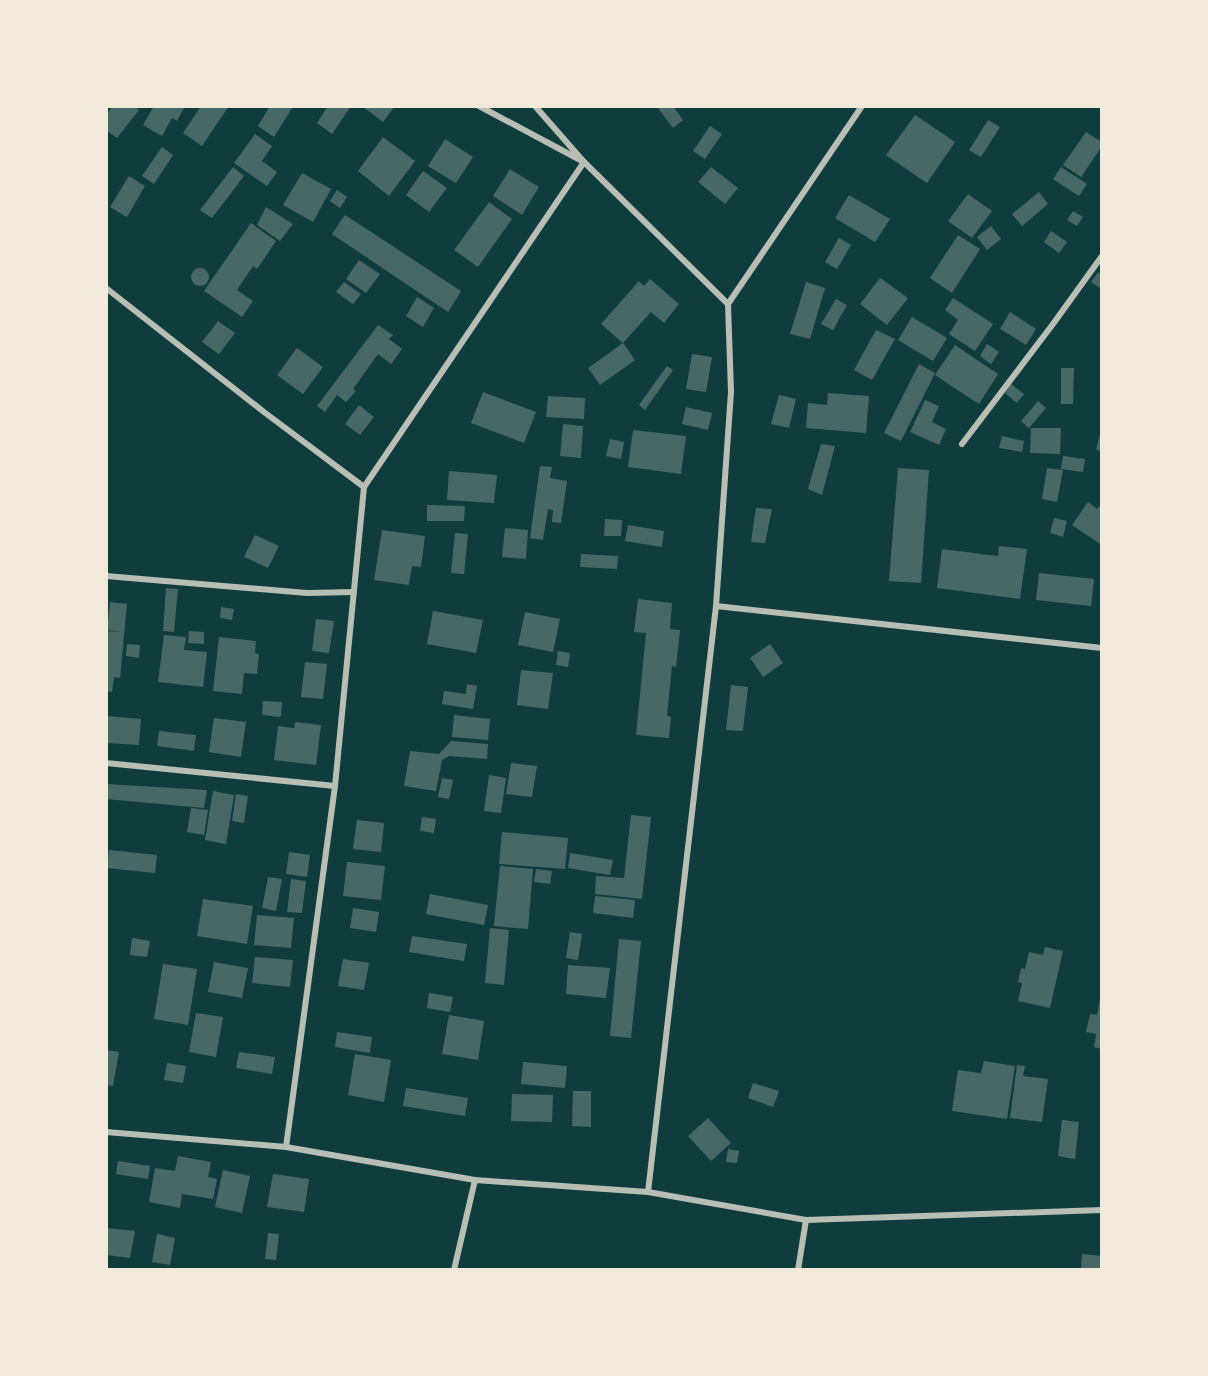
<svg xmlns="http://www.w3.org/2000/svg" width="1208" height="1376" font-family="'Roboto Serif',serif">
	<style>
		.building { fill: #486865 }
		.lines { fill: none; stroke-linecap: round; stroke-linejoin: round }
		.minor { stroke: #b8beb3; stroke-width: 6 }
	</style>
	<rect width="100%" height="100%" fill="#0f3d3e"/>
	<g class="building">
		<polygon points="113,106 135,106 139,110 117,138 106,130 106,115"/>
		<polygon points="154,106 185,106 177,121 172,118 162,136 143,125"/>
		<polygon points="201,106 229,106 202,146 183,133"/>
		<polygon points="270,106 289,106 292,108 274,137 258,126"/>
		<polygon points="328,106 351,106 332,134 317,123"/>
		<polygon points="362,106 395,106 383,122"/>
		<polygon points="661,106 673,106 683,120 673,128 658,108"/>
		<polygon points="915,115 955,142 927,183 886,155"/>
		<polygon points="988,120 1000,127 981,157 969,150"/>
		<polygon points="710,126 722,134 705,159 693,151"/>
		<polygon points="1086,132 1102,142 1102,146 1081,177 1063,165"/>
		<polygon points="255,134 272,146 262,161 277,172 267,186 234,163"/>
		<polygon points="383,137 415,161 389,196 358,171"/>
		<polygon points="445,139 473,157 456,183 428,166"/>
		<polygon points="162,147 173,155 154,184 142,176"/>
		<polygon points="233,167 244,176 212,218 200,210"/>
		<polygon points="711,167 738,188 725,204 698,182"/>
		<polygon points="1061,167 1087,184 1079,196 1053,179"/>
		<polygon points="510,169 539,187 522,215 493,196"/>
		<polygon points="423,171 447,188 429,212 406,195"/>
		<polygon points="302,173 331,189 313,222 283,205"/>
		<polygon points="129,176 145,186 127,217 110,207"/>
		<polygon points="337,190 347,197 340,208 330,201"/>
		<polygon points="1039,192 1048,204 1022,226 1012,214"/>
		<polygon points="968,194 992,211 972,238 948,221"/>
		<polygon points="849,195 890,219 875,242 835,218"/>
		<polygon points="489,202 512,219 478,267 454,250"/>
		<polygon points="266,207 293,224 280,241 257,225"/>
		<polygon points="1073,211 1083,217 1077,226 1067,220"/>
		<polygon points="345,215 461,291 448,312 332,234"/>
		<polygon points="251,223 276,241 257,269 253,266 237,290 253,301 242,317 204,291"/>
		<polygon points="991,226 1001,239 987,250 977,237"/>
		<polygon points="1051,231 1067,242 1059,253 1044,242"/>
		<polygon points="958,235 980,249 952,293 930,278"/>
		<polygon points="839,238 851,245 837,269 825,262"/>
		<polygon points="359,260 380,274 366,293 346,279"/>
		<circle cx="200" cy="277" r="9"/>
		<polygon points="1098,272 1102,275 1102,289 1091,282"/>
		<polygon points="880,278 908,298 887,325 860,304"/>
		<polygon points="650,279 679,304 664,323 651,312 623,343 601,324 639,281 644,286"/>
		<polygon points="344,282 361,294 353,304 336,292"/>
		<polygon points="806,282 825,288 810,339 790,334"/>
		<polygon points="417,297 434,308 423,327 406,316"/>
		<polygon points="953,298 993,324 975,351 949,334 958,320 945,310"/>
		<polygon points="836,299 847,305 833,330 821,324"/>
		<polygon points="1010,312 1036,329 1026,345 1000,329"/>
		<polygon points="912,317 947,338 933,361 898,340"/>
		<polygon points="218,321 235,333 219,354 202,342"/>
		<polygon points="378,325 393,335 389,339 402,349 391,364 378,354 353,389 356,391 346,402 337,395 325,412 317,406"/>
		<polygon points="876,330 895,339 872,380 854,370"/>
		<polygon points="623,343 635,360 600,385 588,368"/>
		<polygon points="987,344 999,352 991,364 980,356"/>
		<polygon points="955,345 998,374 979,404 935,375"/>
		<polygon points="297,348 323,367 303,394 277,375"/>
		<polygon points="692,354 712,357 706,392 686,389"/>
		<polygon points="919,364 935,373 901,441 884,433"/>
		<polygon points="667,366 673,370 645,410 639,405"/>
		<polygon points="1061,368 1074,368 1073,404 1061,404"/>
		<polygon points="1011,384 1024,394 1017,403 1005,393"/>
		<polygon points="483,392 536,412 524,443 471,423"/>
		<polygon points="828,393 869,396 866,433 806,428 808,403 827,405"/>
		<polygon points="779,395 796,399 789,428 771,424"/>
		<polygon points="548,396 585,398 584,419 546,417"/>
		<polygon points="925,400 939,406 932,422 946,429 939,445 910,432"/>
		<polygon points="1038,401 1046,408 1029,428 1021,421"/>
		<polygon points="359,405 374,417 360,435 345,424"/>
		<polygon points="686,407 712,413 708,430 682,424"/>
		<polygon points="563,424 583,426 581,458 560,456"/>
		<polygon points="1031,428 1061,428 1060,454 1030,453"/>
		<polygon points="633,430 686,436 681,474 628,467"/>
		<polygon points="1101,430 1102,430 1102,451 1096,450"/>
		<polygon points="1002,436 1024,441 1022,452 999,448"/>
		<polygon points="610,439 624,442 621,459 606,456"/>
		<polygon points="821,444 835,446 822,495 808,489"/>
		<polygon points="1063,456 1085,459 1083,472 1061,469"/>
		<polygon points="540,466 552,467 550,478 567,481 561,523 552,522 553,510 548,509 543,540 530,538"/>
		<polygon points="898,468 929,470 921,583 889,581"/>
		<polygon points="1047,468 1063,470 1057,502 1042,499"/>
		<polygon points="449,471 497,475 494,503 447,500"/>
		<polygon points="1088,502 1097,509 1102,503 1102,545 1072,525"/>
		<polygon points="427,505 465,506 464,521 427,521"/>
		<polygon points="756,508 772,509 765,543 751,542"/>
		<polygon points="1054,518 1067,521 1063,537 1050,533"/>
		<polygon points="605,519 622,520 621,536 604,536"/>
		<polygon points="628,525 664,531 662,547 625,541"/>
		<polygon points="505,528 528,530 526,559 502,557"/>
		<polygon points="382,530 425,536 421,567 412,566 409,585 374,580"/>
		<polygon points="455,533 468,534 464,574 451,573"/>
		<polygon points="255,535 279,546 268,568 244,557"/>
		<polygon points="999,546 1027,549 1020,599 937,588 942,549 998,556"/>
		<polygon points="581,554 618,556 617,569 580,567"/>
		<polygon points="1039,573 1094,579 1091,606 1036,600"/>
		<polygon points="166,588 178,589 174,632 163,631"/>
		<polygon points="638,599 672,603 670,629 680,630 676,667 672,666 667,716 671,717 669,738 636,735 646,633 634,632"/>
		<polygon points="110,602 127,604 120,678 114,677 112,692 106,691 107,631 122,632 107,630"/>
		<polygon points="221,607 234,609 232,620 220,618"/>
		<polygon points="433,611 483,620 476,653 427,644"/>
		<polygon points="525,612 560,619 553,652 518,645"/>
		<polygon points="316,619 334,621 329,653 312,651"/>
		<polygon points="189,631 204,632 204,644 188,643"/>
		<polygon points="164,635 186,637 184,650 207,652 203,687 158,682"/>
		<polygon points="219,637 256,641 255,653 259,654 257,674 244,673 242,694 213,691"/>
		<polygon points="127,644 140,645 139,658 126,656"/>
		<polygon points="770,644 783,663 763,677 750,658"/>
		<polygon points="558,651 570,653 568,667 556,665"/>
		<polygon points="305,662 327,664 323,699 301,697"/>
		<polygon points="521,670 553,673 548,709 517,705"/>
		<polygon points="467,684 477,686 473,709 442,704 444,691 466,694"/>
		<polygon points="731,685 748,687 743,731 726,730"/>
		<polygon points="263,701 282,702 281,717 262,715"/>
		<polygon points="454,715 490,719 488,740 452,737"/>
		<polygon points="106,716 141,719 139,745 106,743"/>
		<polygon points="214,718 246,722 241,757 209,752"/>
		<polygon points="295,722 321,725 316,765 274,760 278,726 294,728"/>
		<polygon points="159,731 196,735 194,751 157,746"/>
		<polygon points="451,741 488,744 487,759 449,756 442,760 436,791 404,786 410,751 439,754"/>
		<polygon points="511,763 537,766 532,797 506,794"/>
		<polygon points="489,775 506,778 501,813 484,811"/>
		<polygon points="442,778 453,780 449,799 438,797"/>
		<polygon points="106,784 207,790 204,808 106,799"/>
		<polygon points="213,791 234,795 226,844 205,840"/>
		<polygon points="236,794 248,796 244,823 232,821"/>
		<polygon points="191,808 208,810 204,835 187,832"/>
		<polygon points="631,815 651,817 642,899 595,894 596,876 624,878"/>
		<polygon points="422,817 436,819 434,833 420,831"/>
		<polygon points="357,820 384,823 381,852 353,849"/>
		<polygon points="502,832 568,838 565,869 499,864"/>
		<polygon points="109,850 157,855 155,873 107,868"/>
		<polygon points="289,852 310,855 307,877 286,874"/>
		<polygon points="570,853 613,860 610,875 568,868"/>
		<polygon points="347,862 385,866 381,900 343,896"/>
		<polygon points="500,866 533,869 528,929 494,926"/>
		<polygon points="536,869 552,871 550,884 534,882"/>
		<polygon points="268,877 282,879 276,911 262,908"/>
		<polygon points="291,879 306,881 302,913 287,912"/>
		<polygon points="430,894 488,905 484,925 426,914"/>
		<polygon points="595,896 635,900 633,918 593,913"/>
		<polygon points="203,899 253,906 247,944 197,936"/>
		<polygon points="353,908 379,912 376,932 350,928"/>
		<polygon points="257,915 294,918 291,948 254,945"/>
		<polygon points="490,928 509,930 504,985 485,983"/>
		<polygon points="570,932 582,934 578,960 566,958"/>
		<polygon points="412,936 467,944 464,961 409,952"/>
		<polygon points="132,938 150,941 147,957 130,955"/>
		<polygon points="619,939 641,941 631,1038 610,1036"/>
		<polygon points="1045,947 1063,951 1050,1008 1018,1001 1022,983 1018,982 1021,968 1025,969 1029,952 1043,955"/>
		<polygon points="255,957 293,960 290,987 252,983"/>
		<polygon points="343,959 369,963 364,990 338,986"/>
		<polygon points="214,962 248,968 242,998 208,992"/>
		<polygon points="163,964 197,969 188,1025 154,1019"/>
		<polygon points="568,965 610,968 606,998 566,994"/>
		<polygon points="429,993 453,997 450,1012 427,1008"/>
		<polygon points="1100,999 1102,999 1102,1049 1094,1047 1096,1034 1086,1032 1090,1014 1097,1015"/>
		<polygon points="196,1013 223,1017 216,1057 189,1052"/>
		<polygon points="449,1015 484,1021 478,1060 442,1054"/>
		<polygon points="337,1032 372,1037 370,1053 335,1047"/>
		<polygon points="106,1050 119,1052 113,1086 106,1085"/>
		<polygon points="239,1052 275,1057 272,1074 236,1068"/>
		<polygon points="355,1054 391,1060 384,1102 348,1095"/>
		<polygon points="984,1061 1015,1066 1007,1119 952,1111 958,1070 981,1073"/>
		<polygon points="523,1062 567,1066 565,1088 521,1084"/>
		<polygon points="167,1063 186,1066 183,1083 164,1080"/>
		<polygon points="1017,1065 1025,1066 1023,1076 1048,1079 1042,1122 1010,1118"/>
		<polygon points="753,1083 779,1091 773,1107 748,1098"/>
		<polygon points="406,1088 468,1098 465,1116 403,1106"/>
		<polygon points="573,1091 591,1091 591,1127 572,1126"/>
		<polygon points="512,1094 553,1095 552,1122 511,1121"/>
		<polygon points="708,1118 731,1143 711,1161 688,1136"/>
		<polygon points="1062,1120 1079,1122 1075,1159 1058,1156"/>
		<polygon points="728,1149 739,1151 737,1163 726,1162"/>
		<polygon points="178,1156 211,1162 208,1177 217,1179 213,1199 182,1194 180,1208 149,1202 155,1168 175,1171"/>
		<polygon points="118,1161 150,1166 148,1179 116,1174"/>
		<polygon points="223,1170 250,1176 242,1213 215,1207"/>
		<polygon points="273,1174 309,1179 304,1212 267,1207"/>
		<polygon points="106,1228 135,1231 130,1258 106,1255"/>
		<polygon points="268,1233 279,1234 276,1260 265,1259"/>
		<polygon points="157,1234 175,1238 170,1265 152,1262"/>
		<polygon points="1082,1254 1102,1256 1102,1270 1081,1270"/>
	</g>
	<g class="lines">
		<g class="minor">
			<polyline points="479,106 584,162 728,304"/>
			<polyline points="106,288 264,412 364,487"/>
			<polyline points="962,444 1053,324 1102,256"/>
			<polyline points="106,576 307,593 354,592"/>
			<polyline points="716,606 1102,648"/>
			<polyline points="106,763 335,786"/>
			<polyline points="106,1132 286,1147 475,1180 648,1192 806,1220 1102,1210"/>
			<polyline points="286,1147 335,786 364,487 584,162 535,106"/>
			<polyline points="648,1192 716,606 731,392 728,304 862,106"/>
			<polyline points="454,1270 475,1180"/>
			<polyline points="798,1270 806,1220"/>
		</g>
	</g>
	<rect width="1208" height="1376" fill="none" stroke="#f1e9da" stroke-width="216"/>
</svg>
